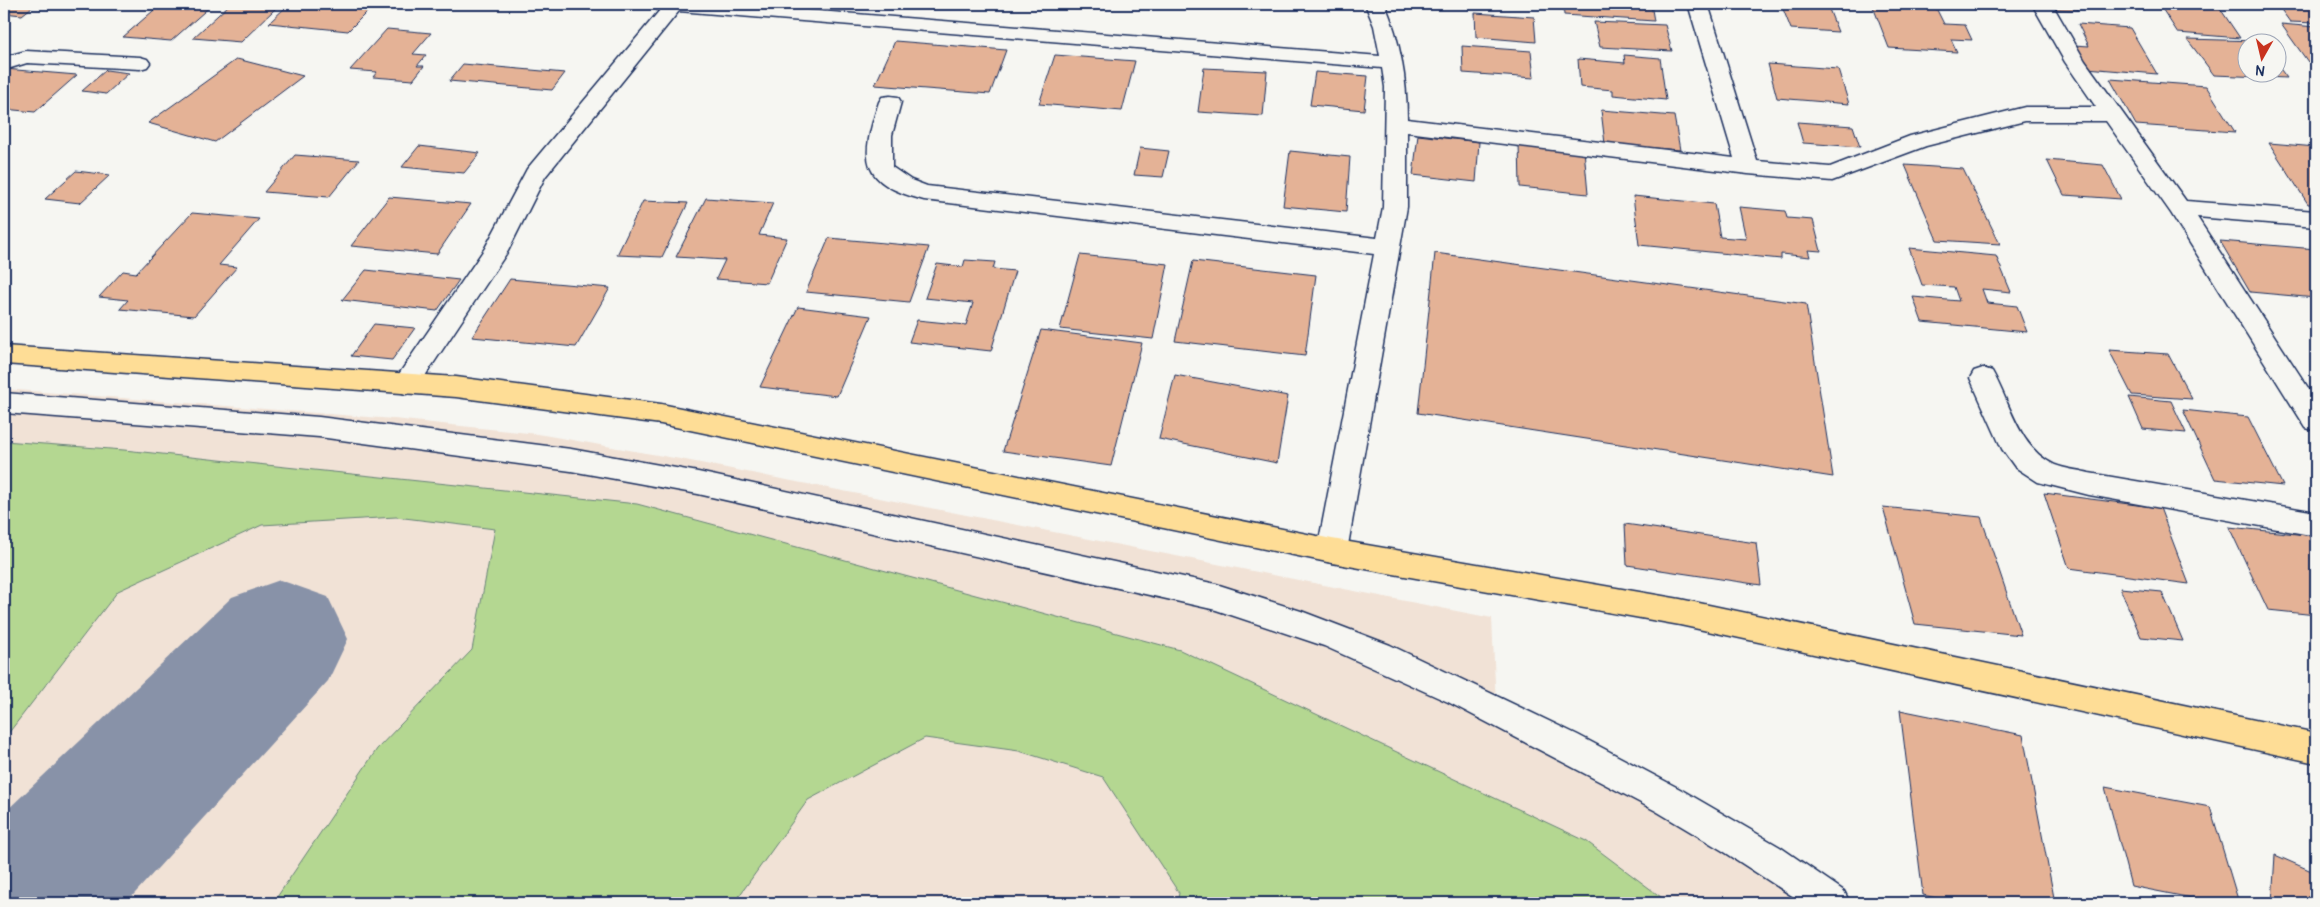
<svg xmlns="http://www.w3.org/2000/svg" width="2320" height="907" font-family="Pangolin,sans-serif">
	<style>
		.built { fill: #f1e2d6 }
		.green { fill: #b4d791; stroke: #688378 }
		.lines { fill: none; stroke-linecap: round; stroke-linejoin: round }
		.taxiway { fill: #8892a8; fill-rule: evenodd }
		.building { fill: #e4b296; stroke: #1b2f5e }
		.minor-casing { stroke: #1b2f5e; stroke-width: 3 }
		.major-casing { stroke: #1b2f5e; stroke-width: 3 }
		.minor { fill: #f6f6f2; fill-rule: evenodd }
		.major { fill: #fedd96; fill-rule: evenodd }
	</style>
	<rect width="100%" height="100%" fill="#f6f6f2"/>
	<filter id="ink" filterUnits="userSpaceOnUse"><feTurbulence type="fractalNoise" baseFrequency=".02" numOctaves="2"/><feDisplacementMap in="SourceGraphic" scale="10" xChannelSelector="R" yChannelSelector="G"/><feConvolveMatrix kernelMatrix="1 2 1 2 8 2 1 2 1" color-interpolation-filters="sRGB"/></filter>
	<g filter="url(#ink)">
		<polygon class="built" points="4,389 394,419 538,434 680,459 1492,618 1496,705 1726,815 1856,903 4,903"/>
		<polygon class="green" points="4,441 124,450 637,504 1180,650 1586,841 1669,903 1177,903 1179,893 1103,777 1019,751 925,738 808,800 734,903 273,903 377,749 472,650 495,529 396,517 262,525 118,591 4,739"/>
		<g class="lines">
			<polygon class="taxiway" points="280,580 328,597 348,639 328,681 126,903 4,903 4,813 232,597"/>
		</g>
		<g class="building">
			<polygon points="4,4 36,4 22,15 4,13"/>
			<polygon points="161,4 213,4 171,41 123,37"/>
			<polygon points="230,4 276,8 241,42 193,38"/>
			<polygon points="289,4 375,4 348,31 269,23"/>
			<polygon points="1563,4 1651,4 1654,21 1564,15"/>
			<polygon points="1781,4 1827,4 1838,32 1791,29"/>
			<polygon points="1872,4 1936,8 1944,24 1965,25 1972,40 1951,39 1957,52 1889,48"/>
			<polygon points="2046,4 2074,4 2078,10 2050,9"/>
			<polygon points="2159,4 2217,4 2240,38 2178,33"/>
			<polygon points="2277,4 2316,4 2316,23 2290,22"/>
			<polygon points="1475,13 1534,17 1536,42 1476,37"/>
			<polygon points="1594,22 1665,25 1672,51 1600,47"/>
			<polygon points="2078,24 2130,28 2157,74 2087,68 2074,45 2089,46"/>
			<polygon points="2281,24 2316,27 2316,63 2308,62"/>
			<polygon points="387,29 431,33 413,54 426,55 417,66 424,66 413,80 373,77 377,72 350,70"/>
			<polygon points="2187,39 2257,41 2248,42 2248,72 2278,72 2278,66 2287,78 2214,75"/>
			<polygon points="895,41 1006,50 990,94 875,85"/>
			<polygon points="1462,46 1531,51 1534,78 1463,73"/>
			<polygon points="1055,55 1135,61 1122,111 1039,104"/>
			<polygon points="1624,55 1660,58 1666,100 1613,95 1613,90 1580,87 1578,59 1625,63"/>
			<polygon points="237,59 303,76 215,142 148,123"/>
			<polygon points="463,64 565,73 552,90 449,81"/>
			<polygon points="1768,64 1838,69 1849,104 1777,98"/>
			<polygon points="1204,68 1267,71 1263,116 1198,112"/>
			<polygon points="4,69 77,75 35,112 4,109"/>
			<polygon points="106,70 129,73 106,94 82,91"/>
			<polygon points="1315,72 1368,76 1364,110 1310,105"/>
			<polygon points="2110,79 2206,86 2235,132 2136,125"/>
			<polygon points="1601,110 1674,116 1680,150 1605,144"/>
			<polygon points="1797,122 1853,126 1860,147 1803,143"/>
			<polygon points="1418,135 1479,142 1476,182 1413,175"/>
			<polygon points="1519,143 1584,150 1588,194 1520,187"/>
			<polygon points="2269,143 2316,147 2316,204 2308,204"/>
			<polygon points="419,146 480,153 464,173 402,167"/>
			<polygon points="1140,148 1169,151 1163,177 1134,175"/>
			<polygon points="1290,151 1350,157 1346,212 1283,206"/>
			<polygon points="295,155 359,160 329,197 264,192"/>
			<polygon points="2047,160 2103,165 2121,199 2064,195"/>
			<polygon points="1905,165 1963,169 2000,244 1937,240"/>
			<polygon points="76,171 110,175 80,203 45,199"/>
			<polygon points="1633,196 1714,204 1720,237 1746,239 1739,207 1785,211 1787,218 1813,220 1821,251 1808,250 1810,257 1781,254 1781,259 1639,245"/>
			<polygon points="389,197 471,204 437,254 351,246"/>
			<polygon points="706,198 773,203 759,235 787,238 767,283 716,279 725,260 676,257"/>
			<polygon points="643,201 688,203 662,257 617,255"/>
			<polygon points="192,213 259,219 219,265 237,267 194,316 120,309 128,300 99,297 123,271 136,273"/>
			<polygon points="829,238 929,247 909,302 806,292"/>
			<polygon points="2220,241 2316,249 2316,298 2250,292"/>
			<polygon points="1909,248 1996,256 2011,292 1982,289 1987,303 2017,306 2027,332 1922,322 1913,297 1959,301 1954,287 1922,285"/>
			<polygon points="1435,253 1806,304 1833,477 1418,413"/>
			<polygon points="1080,255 1168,264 1153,339 1060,329"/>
			<polygon points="965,260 995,262 993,269 1015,271 991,351 909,342 917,320 966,325 973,303 925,298 937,264 963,267"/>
			<polygon points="1193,261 1316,275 1305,356 1175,341"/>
			<polygon points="366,270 459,280 437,311 342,300"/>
			<polygon points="510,279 610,288 576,347 472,337"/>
			<polygon points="798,307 871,316 837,396 760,387"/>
			<polygon points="374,324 415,328 392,360 351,356"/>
			<polygon points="1041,330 1142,343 1111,466 1003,451"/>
			<polygon points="2109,350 2168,354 2192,399 2132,395"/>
			<polygon points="1175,375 1288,396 1277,463 1159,439"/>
			<polygon points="2129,397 2171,401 2186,433 2143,429"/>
			<polygon points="2183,410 2248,417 2283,486 2215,479"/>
			<polygon points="2044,493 2160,508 2189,584 2069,568"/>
			<polygon points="1883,507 1981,517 2021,635 1915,624"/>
			<polygon points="1625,524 1756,543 1761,585 1627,565"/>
			<polygon points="2229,527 2316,536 2316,615 2268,610"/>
			<polygon points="2120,588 2162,592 2183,641 2141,637"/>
			<polygon points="1900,710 2023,735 2055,903 1959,903 1923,895"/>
			<polygon points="2105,787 2210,807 2239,903 2217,903 2131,886"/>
			<polygon points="2275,855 2316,873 2316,903 2272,903"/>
		</g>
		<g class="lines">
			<g class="minor-casing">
				<g id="minor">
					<path d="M651,4H731L1380,56L1374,26L1365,4H1385C1400,40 1407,79 1407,119L1734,158L1688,4H1708L1757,161L1830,167L1910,136L2025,107H2096L2065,62L2032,4H2052L2085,61L2186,201L2316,211V227L2197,217L2316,400V431L2306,428L2171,213L2106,121H2025L1926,146L1832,181L1748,174L1407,132V207L1347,551L1342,560L1332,563L1322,560L1317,551L1374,254L924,200C859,183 860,160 879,102L882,97L890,96L898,97L901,102L892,135V167L911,180L927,186L1377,238L1383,207L1385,87L1382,68L679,11L545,177L508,251L415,391L406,394L397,391L393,384L397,377L485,248L527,169L660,10L654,8Z"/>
					<polygon points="26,51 140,57 147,59 150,63 147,67 140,69 27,63 4,70 4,57"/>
					<path d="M1983,368L1992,371C2011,404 2018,448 2055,465C2065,469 2078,470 2089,473L2316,512V536L2089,495L2038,482L2015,467L2002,449L1970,378L1974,371Z"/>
					<polygon points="4,393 319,417 571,449 698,472 1216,584 1301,611 1390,645 1578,735 1680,789 1780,847 1844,891 1850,903 1803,903 1723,851 1656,811 1448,702 1324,646 1216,610 698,494 571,471 319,437 4,413"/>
				</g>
			</g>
			<g class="major-casing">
				<polygon id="major" points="4,346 456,377 661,404 1332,539 1680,599 2316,733 2316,763 1680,625 1332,563 661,424 456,397 4,364"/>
			</g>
			<use href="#minor" class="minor"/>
			<use href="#major" class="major"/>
		</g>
	</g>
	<rect width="2320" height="907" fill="none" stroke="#f6f6f2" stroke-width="20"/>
	<rect x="10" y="10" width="2300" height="887" fill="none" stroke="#1b2f5e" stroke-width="2" filter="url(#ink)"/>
	<g transform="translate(2262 58) rotate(188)"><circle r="24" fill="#f6f6f2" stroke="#9ea6b7"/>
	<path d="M0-4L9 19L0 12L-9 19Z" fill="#c8321e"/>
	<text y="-8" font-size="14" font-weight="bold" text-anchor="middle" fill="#1b2f5e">N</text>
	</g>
</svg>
